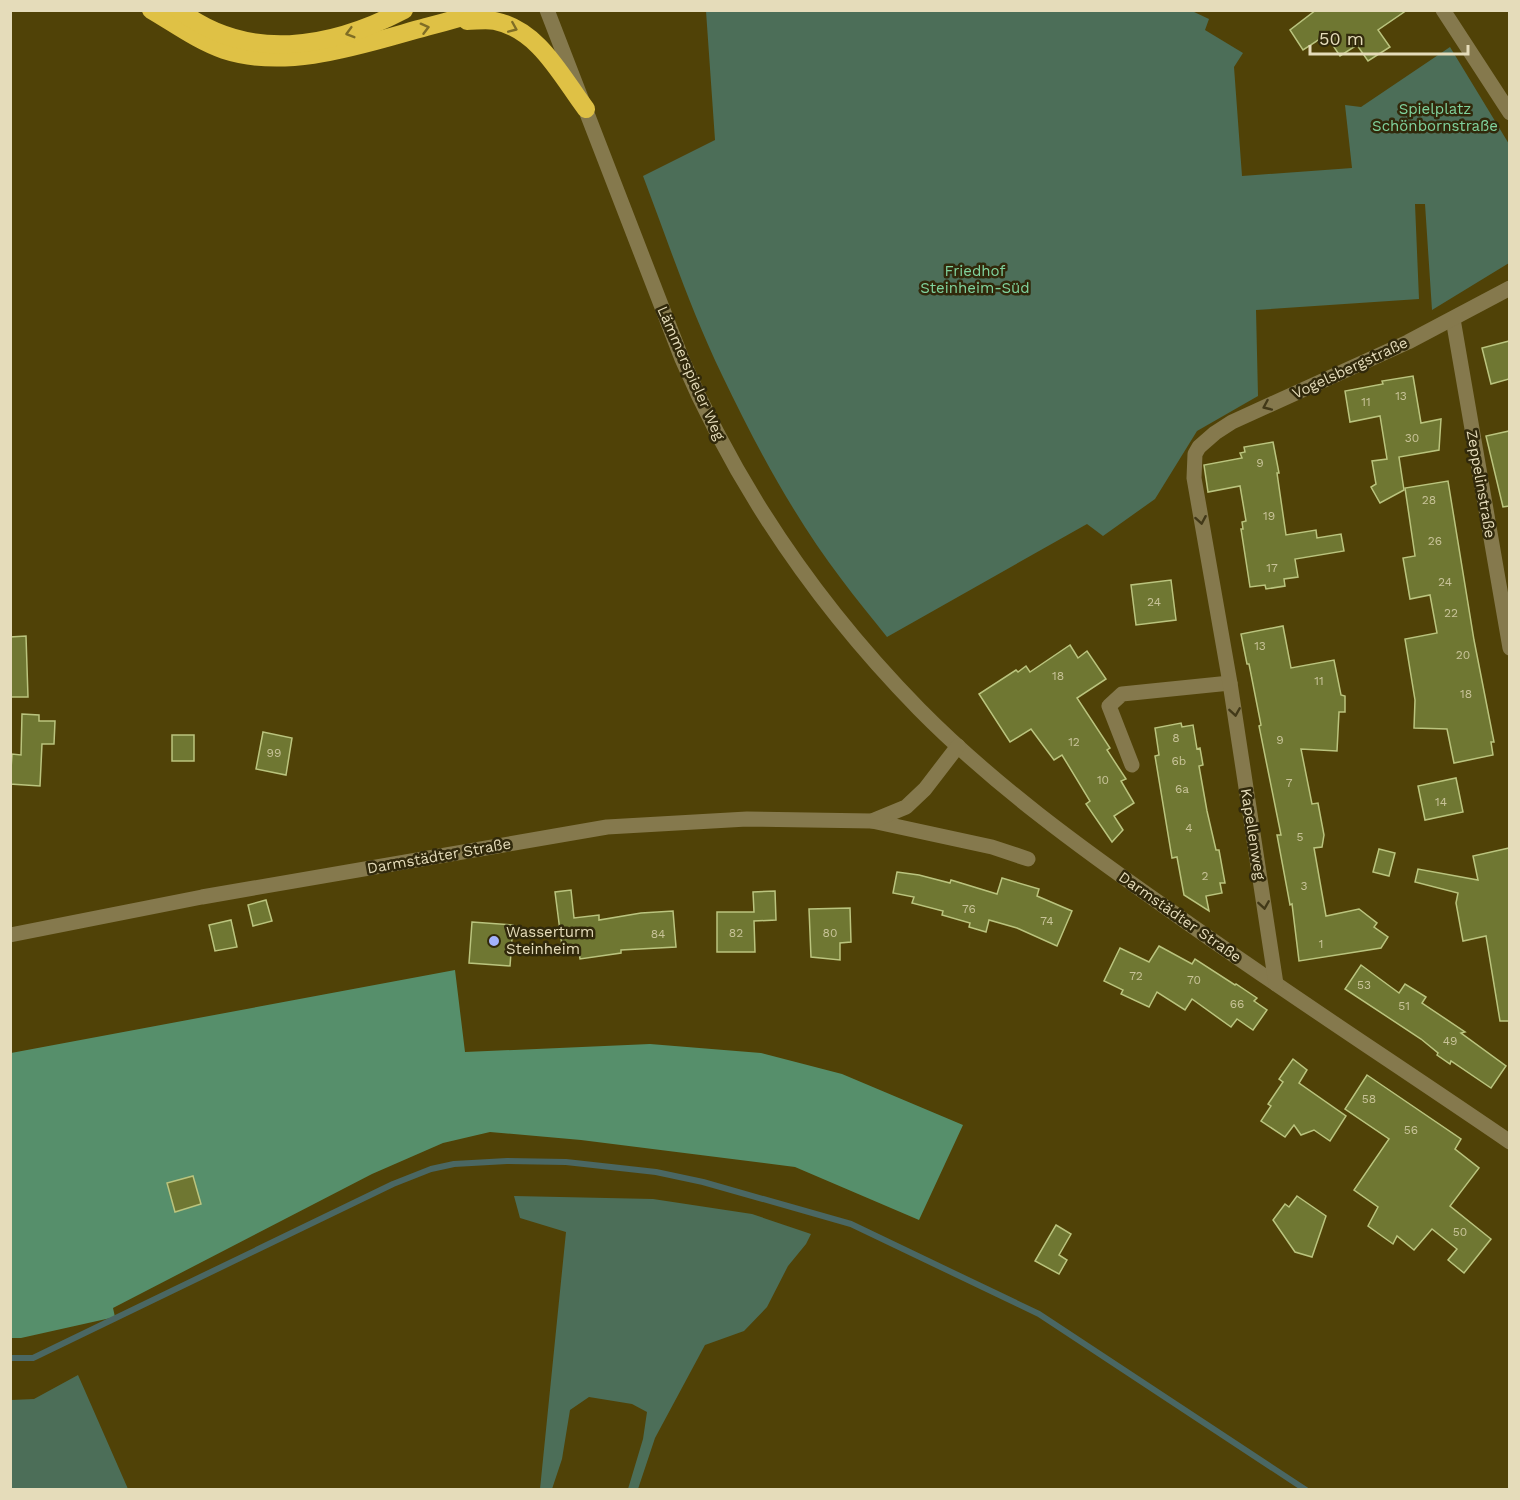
<svg xmlns="http://www.w3.org/2000/svg" width="1520" height="1500" font-family="'Work Sans',sans-serif">
	<style>
		.green { fill: #4c6e58 }
		.forest { fill: #568f6b }
		.lines { fill: none; stroke-linecap: round; stroke-linejoin: round }
		.stream { stroke: #4a6763; stroke-width: 6 }
		.building { fill: #6f7732; stroke: #bac47e; stroke-width: 1.5 }
		.minor { stroke: #85794d; stroke-width: 15 }
		.highway { stroke: #dfc145; stroke-width: 18 }
		.oneway { stroke: #7f6d25 }
		.oneway2 { stroke: #423918 }
		.poi-dot { fill: #a3b2fd; stroke: #31290b; stroke-width: 2 }
		.labels { text-anchor: middle; stroke-width: 5; stroke-linejoin: round; paint-order: stroke }
		.number-label { font-size: 12px; fill: #c8c398 }
		.park-label { font-size: 15px; fill: #80d39e; stroke: #31290b }
		.street-label { font-size: 15px; fill: #e5dcba; stroke: #31290b }
		.poi-label { font-size: 15px; fill: #e5dcba; stroke: #31290b; text-anchor: start }
	</style>
	<rect width="100%" height="100%" fill="#504207"/>
	<g class="green">
		<path d="M706,11H1192L1209,19L1205,30L1243,53L1234,67L1242,176L1352,168L1345,105L1361,107L1450,47L1509,144V263L1432,310L1425,204H1415L1419,299L1256,310L1258,396L1197,431L1155,499L1103,536L1087,524L887,637C872,618 856,599 842,580C794,517 756,446 722,375C691,311 668,242 643,176L715,140Z"/>
		<polygon points="514,1196 653,1199 752,1214 811,1234 806,1244 788,1266 767,1307 744,1331 705,1345 655,1438 638,1489 628,1489 643,1439 647,1412 632,1404 589,1397 570,1410 562,1459 552,1489 540,1489 566,1232 520,1218"/>
		<polygon points="78,1375 128,1489 11,1489 11,1400 34,1399"/>
	</g>
	<polygon class="forest" points="455,970 465,1052 650,1044 761,1053 842,1074 963,1125 919,1220 795,1167 581,1140 490,1132 443,1143 372,1174 113,1308 115,1317 21,1338 11,1338 11,1053"/>
	<g class="lines">
		<polyline class="stream" points="10,1358 33,1358 393,1184 431,1169 454,1164 507,1161 566,1162 656,1172 703,1182 851,1224 1039,1314 1306,1490"/>
	</g>
	<g class="building">
		<polygon points="1316,10 1407,10 1378,30 1390,47 1368,61 1357,45 1340,56 1326,35 1303,50 1290,30"/>
		<polygon points="1509,341 1509,379 1491,384 1482,348"/>
		<polygon points="1413,376 1421,423 1441,419 1439,450 1399,457 1404,490 1380,503 1371,487 1376,484 1372,461 1387,459 1380,416 1350,422 1345,391 1383,384 1382,381"/>
		<polygon points="1509,431 1509,506 1503,507 1486,436"/>
		<polygon points="1273,442 1279,473 1277,473 1286,535 1316,530 1317,538 1341,534 1344,551 1295,559 1298,577 1284,579 1285,586 1266,589 1265,585 1250,587 1241,529 1243,529 1242,522 1246,521 1240,486 1208,492 1204,465 1242,458 1240,453 1245,452 1244,447"/>
		<polygon points="1448,481 1474,640 1494,742 1491,742 1493,755 1454,763 1447,729 1414,728 1415,700 1405,639 1437,633 1430,595 1410,599 1403,558 1415,556 1405,488"/>
		<polygon points="1171,580 1176,620 1136,625 1131,585"/>
		<polygon points="1283,626 1291,668 1334,660 1341,695 1345,696 1345,712 1339,712 1337,751 1301,749 1312,804 1318,803 1324,835 1322,847 1314,848 1326,916 1359,909 1377,923 1374,927 1388,937 1381,948 1299,961 1292,904 1290,905 1277,835 1281,835 1259,726 1261,725 1249,664 1247,664 1241,634"/>
		<polygon points="26,636 28,697 10,697 10,637"/>
		<polygon points="1070,645 1078,658 1087,651 1106,679 1077,698 1110,748 1107,750 1126,779 1121,781 1134,803 1114,816 1123,830 1112,842 1086,804 1090,801 1062,755 1054,760 1031,729 1010,742 979,694 1016,670 1018,672 1026,666 1030,672"/>
		<polygon points="22,714 39,715 39,721 55,721 54,744 42,744 40,786 10,784 12,754 21,755"/>
		<polygon points="1181,723 1182,727 1193,725 1197,749 1200,748 1203,765 1199,766 1207,811 1216,850 1219,850 1225,883 1220,883 1222,893 1206,896 1209,911 1184,895 1177,857 1172,858 1155,756 1159,755 1155,728"/>
		<polygon points="263,732 292,738 286,775 256,769"/>
		<rect x="172" y="735" width="22" height="26"/>
		<polygon points="1456,778 1463,812 1425,820 1418,786"/>
		<polygon points="1509,848 1509,1021 1500,1021 1486,936 1463,941 1456,903 1458,893 1415,882 1418,869 1478,880 1473,856"/>
		<polygon points="1379,849 1395,853 1389,876 1373,872"/>
		<polygon points="897,872 919,875 950,883 951,880 997,894 1002,878 1039,889 1037,896 1072,911 1057,946 1017,928 989,920 986,932 969,927 970,923 942,915 943,911 912,903 914,897 893,893"/>
		<polygon points="571,890 574,918 599,915 599,920 641,913 673,911 676,947 621,950 621,953 580,959 579,952 563,954 555,892"/>
		<polygon points="775,891 776,920 754,921 755,952 717,952 717,912 754,912 753,892"/>
		<polygon points="266,900 272,921 253,926 248,905"/>
		<polygon points="850,908 851,942 840,943 840,960 811,957 809,909"/>
		<polygon points="231,920 237,947 215,951 209,925"/>
		<polygon points="472,922 513,925 510,966 469,963"/>
		<polygon points="1159,946 1192,964 1195,959 1235,985 1236,984 1257,998 1254,1001 1267,1010 1253,1030 1237,1019 1231,1027 1192,999 1185,1010 1157,992 1149,1007 1121,994 1123,990 1104,981 1120,948 1149,962"/>
		<polygon points="1361,965 1399,993 1405,984 1426,997 1422,1003 1465,1032 1461,1033 1506,1066 1491,1088 1451,1061 1450,1064 1437,1055 1438,1053 1421,1039 1345,989"/>
		<polygon points="1293,1059 1307,1070 1299,1083 1346,1116 1330,1141 1314,1130 1301,1135 1294,1125 1285,1137 1261,1121 1271,1106 1268,1104 1283,1082 1279,1079"/>
		<polygon points="1367,1075 1461,1139 1455,1149 1479,1168 1450,1206 1491,1239 1464,1273 1448,1260 1457,1249 1432,1229 1414,1250 1397,1236 1393,1244 1368,1226 1378,1207 1354,1190 1389,1139 1345,1109"/>
		<polygon points="193,1176 201,1204 175,1212 167,1183"/>
		<polygon points="1297,1196 1326,1216 1312,1257 1295,1252 1273,1220 1285,1204 1289,1207"/>
		<polygon points="1056,1225 1071,1234 1059,1255 1067,1260 1059,1274 1035,1261"/>
	</g>
	<g class="lines">
		<g class="minor">
			<path d="M547,10L682,359C738,489 820,608 919,709C994,785 1081,848 1168,909C1280,989 1396,1064 1510,1142"/>
			<polyline points="1443,10 1510,113"/>
			<polyline points="1453,319 1510,648"/>
			<polyline points="1132,765 1109,706 1122,694 1230,683"/>
			<polyline points="872,821 992,847 1028,859"/>
			<polyline points="10,935 202,897 607,827 747,819 872,821 906,807 925,789 958,746"/>
			<polyline points="1276,984 1230,683 1194,478 1195,454 1199,447 1215,433 1232,422 1408,342 1510,288"/>
		</g>
		<g class="highway">
			<path d="M151,10C175,24 198,41 224,50C288,71 364,44 426,27C446,22 464,17 483,10"/>
			<path d="M179,10C248,63 331,48 404,10"/>
			<path d="M467,21C476,21 486,19 495,21C539,30 561,76 586,109"/>
		</g>
	</g>
	<defs><path id="oneway-chevron" d="M-2-3.5L2.5 0L-2 3.5" fill="none" stroke-width="1.6" stroke-linecap="round" stroke-linejoin="round" transform="scale(1.5)"/></defs>
	<g class="oneway">
		<use href="#oneway-chevron" transform="translate(425 28) rotate(-15)"/>
		<use href="#oneway-chevron" transform="translate(513 28) rotate(23)"/>
		<use href="#oneway-chevron" transform="translate(350 33) rotate(164)"/>
	</g>
	<g class="oneway2">
		<use href="#oneway-chevron" transform="translate(1267 406) rotate(156)"/>
		<use href="#oneway-chevron" transform="translate(1201 520) rotate(80)"/>
		<use href="#oneway-chevron" transform="translate(1235 712) rotate(81)"/>
		<use href="#oneway-chevron" transform="translate(1264 905) rotate(81)"/>
	</g>
	<circle class="poi-dot" cx="494" cy="941" r="6"/>
	<g class="labels">
		<g class="number-label">
			<text x="1401" y="400">13</text>
			<text x="1366" y="406">11</text>
			<text x="1412" y="442">30</text>
			<text x="1260" y="467">9</text>
			<text x="1429" y="504">28</text>
			<text x="1269" y="520">19</text>
			<text x="1435" y="545">26</text>
			<text x="1272" y="572">17</text>
			<text x="1445" y="586">24</text>
			<text x="1154" y="606">24</text>
			<text x="1451" y="617">22</text>
			<text x="1260" y="650">13</text>
			<text x="1463" y="659">20</text>
			<text x="1058" y="680">18</text>
			<text x="1319" y="685">11</text>
			<text x="1466" y="698">18</text>
			<text x="1176" y="742">8</text>
			<text x="1280" y="744">9</text>
			<text x="1074" y="746">12</text>
			<text x="274" y="757">99</text>
			<text x="1179" y="765">6b</text>
			<text x="1103" y="784">10</text>
			<text x="1289" y="787">7</text>
			<text x="1182" y="793">6a</text>
			<text x="1441" y="806">14</text>
			<text x="1189" y="832">4</text>
			<text x="1300" y="841">5</text>
			<text x="1205" y="880">2</text>
			<text x="1304" y="890">3</text>
			<text x="969" y="913">76</text>
			<text x="1047" y="925">74</text>
			<text x="736" y="937">82</text>
			<text x="830" y="937">80</text>
			<text x="658" y="938">84</text>
			<text x="1321" y="948">1</text>
			<text x="1136" y="980">72</text>
			<text x="1194" y="984">70</text>
			<text x="1364" y="989">53</text>
			<text x="1237" y="1008">66</text>
			<text x="1404" y="1010">51</text>
			<text x="1450" y="1045">49</text>
			<text x="1369" y="1103">58</text>
			<text x="1411" y="1134">56</text>
			<text x="1460" y="1236">50</text>
		</g>
		<g class="park-label">
			<text x="1435" y="114">Spielplatz<tspan x="1435" dy="17">Schönbornstraße</tspan></text>
			<text x="975" y="276">Friedhof<tspan x="975" dy="17">Steinheim-Süd</tspan></text>
		</g>
		<g class="street-label">
			<text transform="translate(1350 368) rotate(-25)" y="5">Vogelsbergstraße</text>
			<text transform="translate(691 373) rotate(66)" y="5">Lämmerspieler Weg</text>
			<text transform="translate(1481 484) rotate(80)" y="5">Zeppelinstraße</text>
			<text transform="translate(1253 834) rotate(81)" y="5">Kapellenweg</text>
			<text transform="translate(439 856) rotate(-10)" y="5">Darmstädter Straße</text>
			<text transform="translate(1180 917) rotate(35)" y="5">Darmstädter Straße</text>
		</g>
		<g class="poi-label">
			<text x="506" y="937">Wasserturm<tspan x="506" dy="17">Steinheim</tspan></text>
		</g>
	</g>
	<rect width="1520" height="1500" fill="none" stroke="#e5dcba" stroke-width="24"/>
	<path d="M1310 45v9h158v-9" fill="none" stroke="#e5dcba" stroke-width="3"/>
	<text x="1319" y="45" font-size="18" fill="#e5dcba" stroke="#31290b" stroke-width="4.5" paint-order="stroke">50 m</text>
</svg>
